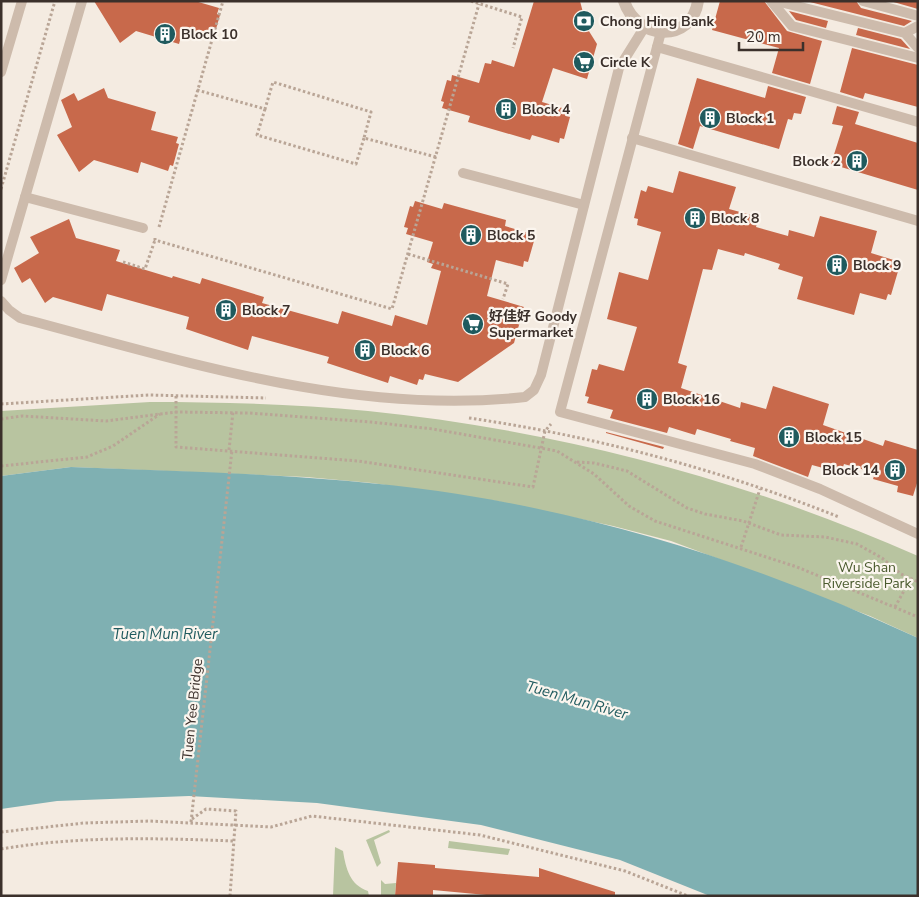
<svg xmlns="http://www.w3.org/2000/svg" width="919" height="897" font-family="'Nunito Sans','Noto Sans TC',sans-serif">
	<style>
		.green { fill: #b8c4a0 }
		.water { fill: #7fb0b2 }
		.building { fill: #c8694b }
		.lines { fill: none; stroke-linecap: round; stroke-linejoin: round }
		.path { stroke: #b9a596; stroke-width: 3; stroke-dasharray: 2.5 2.5; stroke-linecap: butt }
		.lane { stroke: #cdbbac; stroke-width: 10 }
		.street { stroke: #cdbbac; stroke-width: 12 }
		.labels { text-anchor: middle; stroke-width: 4.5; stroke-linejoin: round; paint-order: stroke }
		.poi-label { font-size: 14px; font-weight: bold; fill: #3b302b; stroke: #fbf5ee; text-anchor: start }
		.park-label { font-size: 14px; fill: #4a5a2e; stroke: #fbf5ee }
		.street-label { font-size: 14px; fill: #3b302b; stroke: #fbf5ee }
		.water-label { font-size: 15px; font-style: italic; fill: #1f5a5e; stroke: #fbf5ee }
	</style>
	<rect width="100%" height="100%" fill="#f4ebe1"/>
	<g class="green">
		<path d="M150,402C222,402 295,404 368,411C557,430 744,479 918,556V638L870,616L671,541L613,526L496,501L372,483L306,477L71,467L1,476V411Z"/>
		<polygon points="389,830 390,832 374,840 381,863 377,867 366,840"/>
		<polygon points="449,841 510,849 508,855 448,848"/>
		<path d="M335,847L343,851C346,869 350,885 368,891L369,896H333Z"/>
		<polygon points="381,880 385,884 396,883 395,896 381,896"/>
	</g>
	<path class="water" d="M71,467C193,472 316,474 438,491C609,516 761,566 918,638V896H710L620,860L481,825L317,803L189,796L57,801L1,809V476Z"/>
	<g class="building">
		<polygon points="94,1 195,1 219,8 217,14 220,15 214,36 211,35 209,41 182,33 179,44 136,31 120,43"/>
		<polygon points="534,1 580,1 587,28 597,44 587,79 553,68 542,102 569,110 567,116 570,117 564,139 560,138 559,143 532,135 530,140 468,122 470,116 442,108 444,102 441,101 447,80 451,81 452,75 479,83 485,63 491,64 492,60 514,67"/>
		<polygon points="720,1 764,1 787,31 822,41 810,84 772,73 779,48 712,30"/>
		<polygon points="806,1 856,1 861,8 912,21 904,26"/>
		<polygon points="890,1 918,1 918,9"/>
		<polygon points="789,11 828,21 826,28 796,20"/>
		<polygon points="858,28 901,39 910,49 856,35"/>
		<polygon points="852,48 918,65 918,107 865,93 863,99 840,92"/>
		<polygon points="697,78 765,98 768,86 806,97 801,114 794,113 792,120 788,119 779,149 700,126 693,149 678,144"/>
		<polygon points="104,88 108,98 156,112 151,130 178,137 176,143 179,144 173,166 170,165 168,171 141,162 138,173 94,160 79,172 57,135 72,127 61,100 74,93 78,101"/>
		<polygon points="837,106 859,112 855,124 918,143 918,190 831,164 843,126 832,124"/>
		<polygon points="679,171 736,187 729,209 755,216 754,222 757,223 756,227 788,236 789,230 814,237 820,216 877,231 871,253 897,261 895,267 899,268 891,295 888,294 886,300 860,293 854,315 797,299 803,277 778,269 780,264 745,253 744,256 718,249 712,270 703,269 678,363 687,366 681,388 740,408 741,402 766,409 773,386 829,404 823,425 883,446 885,440 918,450 918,480 913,496 897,492 898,486 873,479 875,473 844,464 843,467 839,467 838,472 812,465 808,477 753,456 755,448 730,441 731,439 697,429 695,435 669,427 667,433 610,418 613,410 587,403 589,397 585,396 592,369 597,370 599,364 624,371 637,327 607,319 619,272 648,280 661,232 637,225 638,219 634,218 641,190 646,192 648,186 673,193"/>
		<polygon points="415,201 442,209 444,203 506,220 505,226 532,234 530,240 534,241 528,262 524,261 523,267 496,260 487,296 524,307 514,343 458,382 425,374 423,380 419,379 417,385 390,376 388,383 327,363 329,357 252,336 248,350 186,329 189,317 107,294 102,311 53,297 45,303 30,278 22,283 14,268 39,253 30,237 69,219 76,238 120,250 116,261 172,278 173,276 200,284 202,278 264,297 262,303 338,324 342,311 392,326 395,315 427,325 441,271 431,268 433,264 427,262 433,242 406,234 408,228 404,227 410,206 413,207"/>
		<polygon points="606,432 664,447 663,449 606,433"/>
		<polygon points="398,862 435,865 435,868 539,877 539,868 615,892 615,896 497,896 433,890 433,896 395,896"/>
	</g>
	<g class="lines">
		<g class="path">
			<polyline points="471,1 522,17 513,48"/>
			<polyline points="197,90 265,109 273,82 371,112 364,138 436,157"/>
			<polyline points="265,109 257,135 356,164 364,138"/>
			<polyline points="1,189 55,1"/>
			<polyline points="159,227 223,1"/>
			<polyline points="155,238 155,240 392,309 479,4"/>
			<polyline points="408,254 508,284 503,299"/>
			<polyline points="123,262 145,269 155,240"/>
			<polyline points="176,396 176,447 358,461 533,487 545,431 551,424"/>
			<polyline points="1,404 149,395 266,398"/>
			<path d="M469,418C594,436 721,470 839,517"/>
			<polyline points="1,419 22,416 106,421 176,412 249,413 371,422 433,429 557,451 594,474 629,506 655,521 797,567 918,617"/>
			<polyline points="229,450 233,412"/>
			<polyline points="577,462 594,463 627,471 687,508 705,514 743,521 781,535 825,537 857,544 882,558 901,574 918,582"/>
			<polyline points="1,466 87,457 113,446 160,414"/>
			<polyline points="741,547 760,489"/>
			<polyline points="895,607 910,580"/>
			<polyline points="192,819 206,809 236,811 230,896"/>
			<polyline points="191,822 232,450"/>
			<polyline points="1,832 84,823 150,821 271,827 312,816 480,835 625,871 688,896"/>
			<path d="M1,849C78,836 156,838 233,841"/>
		</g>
		<g class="lane">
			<polyline points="771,1 792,26 918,58"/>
			<polyline points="776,1 905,33 918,48"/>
			<polyline points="863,1 918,16"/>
			<polyline points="661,32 560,412 755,464 820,489 918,534"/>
			<polyline points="905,33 918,26"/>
			<polyline points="657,47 918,122"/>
			<polyline points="1,72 22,1"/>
			<polyline points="632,138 918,221"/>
			<polyline points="463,173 584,205"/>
			<polyline points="25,197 143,228"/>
			<polyline points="1,280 82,1"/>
			<path d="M1,301L9,310L20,318C184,361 353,416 525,397L534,390L541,375L619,68L644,28"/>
		</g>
		<path class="street" d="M624,1C637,41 692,43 698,1"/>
	</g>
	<defs>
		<g id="bank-disc" transform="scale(1.125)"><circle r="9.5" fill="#1f5a5e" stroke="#fbf5ee"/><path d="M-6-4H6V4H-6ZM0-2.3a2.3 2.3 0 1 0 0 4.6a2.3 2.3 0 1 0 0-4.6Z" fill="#fff"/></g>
		<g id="building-disc" transform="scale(1.125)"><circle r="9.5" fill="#1f5a5e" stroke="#fbf5ee"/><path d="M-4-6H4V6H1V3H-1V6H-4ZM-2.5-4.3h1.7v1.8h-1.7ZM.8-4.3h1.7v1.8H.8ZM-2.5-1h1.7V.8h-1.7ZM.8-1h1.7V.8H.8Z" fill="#fff"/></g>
		<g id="supermarket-disc" transform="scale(1.125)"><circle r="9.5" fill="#1f5a5e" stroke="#fbf5ee"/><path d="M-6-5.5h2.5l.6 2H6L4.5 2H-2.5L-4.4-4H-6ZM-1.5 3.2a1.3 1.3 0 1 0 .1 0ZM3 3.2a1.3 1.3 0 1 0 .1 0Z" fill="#fff"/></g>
	</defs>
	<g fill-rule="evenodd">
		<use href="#bank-disc" x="584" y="21"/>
		<use href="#building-disc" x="165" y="34"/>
		<use href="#supermarket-disc" x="584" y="62"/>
		<use href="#building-disc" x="506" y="109"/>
		<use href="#building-disc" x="710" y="118"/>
		<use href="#building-disc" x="857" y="161"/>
		<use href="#building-disc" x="695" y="218"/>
		<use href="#building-disc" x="471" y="235"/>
		<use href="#building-disc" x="837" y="265"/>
		<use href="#building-disc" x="226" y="310"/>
		<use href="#supermarket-disc" x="473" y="324"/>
		<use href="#building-disc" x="365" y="350"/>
		<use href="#building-disc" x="647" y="399"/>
		<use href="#building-disc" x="789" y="437"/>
		<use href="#building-disc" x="895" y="470"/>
	</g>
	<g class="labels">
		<g class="poi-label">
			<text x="600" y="26">Chong Hing Bank</text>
			<text x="181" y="39">Block 10</text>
			<text x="600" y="67">Circle K</text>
			<text x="522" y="114">Block 4</text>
			<text x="726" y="123">Block 1</text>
			<text x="841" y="166" text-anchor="end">Block 2</text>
			<text x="711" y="223">Block 8</text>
			<text x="487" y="240">Block 5</text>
			<text x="853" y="270">Block 9</text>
			<text x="242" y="315">Block 7</text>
			<text x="489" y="321">好佳好 Goody<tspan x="489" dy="16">Supermarket</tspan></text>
			<text x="381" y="355">Block 6</text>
			<text x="663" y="404">Block 16</text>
			<text x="805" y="442">Block 15</text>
			<text x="879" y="475" text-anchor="end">Block 14</text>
		</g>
		<g class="park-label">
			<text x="867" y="572">Wu Shan<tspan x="867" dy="16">Riverside Park</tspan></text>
		</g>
		<g class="street-label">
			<text transform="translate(192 709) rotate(-84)" y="5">Tuen Yee Bridge</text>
		</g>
		<g class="water-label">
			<text x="165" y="639">Tuen Mun River</text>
			<text transform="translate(577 700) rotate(16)" y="5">Tuen Mun River</text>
		</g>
	</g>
	<rect width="919" height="897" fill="none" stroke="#3b302b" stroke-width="5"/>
	<path d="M739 42v8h64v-8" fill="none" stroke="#3b302b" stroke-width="2.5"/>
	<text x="746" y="42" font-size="15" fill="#3b302b" stroke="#fbf5ee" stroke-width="4" paint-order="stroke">20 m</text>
</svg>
